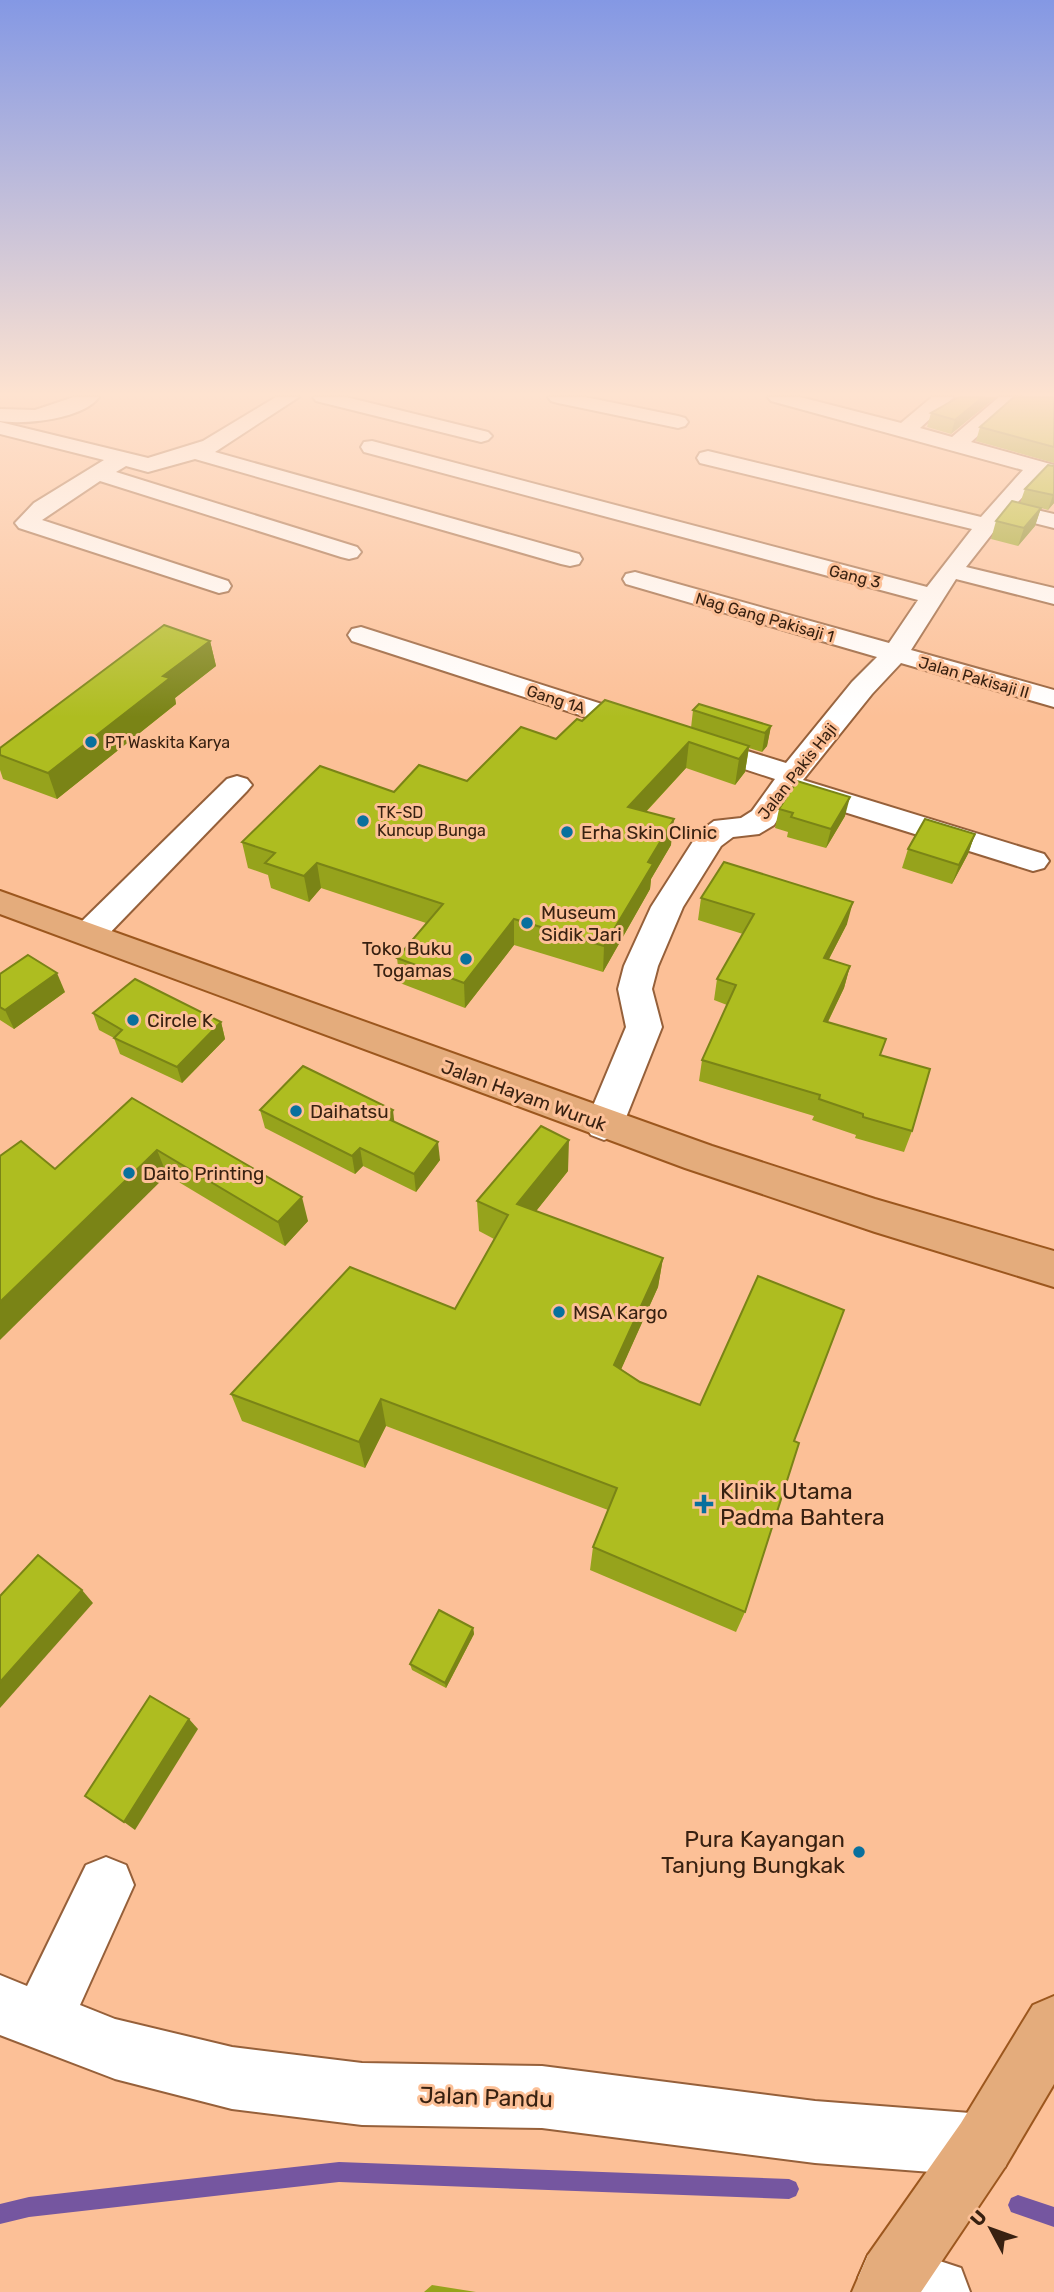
<svg xmlns="http://www.w3.org/2000/svg" width="1054" height="2292" font-family="Rubik,sans-serif">
	<style>
		.lines { fill: none; stroke-linecap: round; stroke-linejoin: round }
		.stream { fill: #7556a0; fill-rule: evenodd }
		.minor-casing { stroke: #96603a; stroke-width: 4 }
		.major-casing { stroke: #9c571e; stroke-width: 4 }
		.minor { fill: #fff; fill-rule: evenodd }
		.major { fill: #e4ac7c; fill-rule: evenodd }
		.wall { fill: #96a31c }
		.shaded-wall { fill: #7a8416 }
		.building { fill: #aebd20; stroke: #7a8416; stroke-width: 2 }
		.poi-dot { fill: #09709d; stroke: #fcc097; stroke-width: 2.5 }
		.labels { text-anchor: middle; stroke-width: 6; stroke-linejoin: round; paint-order: stroke }
		.far-street-label { font-size: 16px; fill: #382111; stroke: #fcc097 }
		.far-poi-label { font-size: 16px; fill: #382111; stroke: #fcc097; text-anchor: start }
		.poi-label { font-size: 19px; fill: #382111; stroke: #fcc097; text-anchor: start }
		.street-label { font-size: 19px; fill: #382111; stroke: #fcc097 }
		.near-poi-label { font-size: 23px; fill: #382111; stroke: #fcc097; text-anchor: start }
		.near-street-label { font-size: 23px; fill: #382111; stroke: #fcc097 }
	</style>
	<rect width="100%" height="100%" fill="#fcc097"/>
	<g class="lines">
		<g class="stream">
			<polygon points="339,2162 789,2179 796,2182 799,2189 796,2196 789,2199 339,2182 29,2217 0,2224 0,2204 29,2197"/>
			<polygon points="1018,2195 1054,2207 1054,2227 1011,2212 1008,2205 1011,2198"/>
		</g>
		<g class="minor-casing">
			<g id="minor">
				<path d="M74,397H99C83,419 25,425 0,421V409L35,410Z"/>
				<polygon points="276,397 299,397 215,452 579,554 582,559 579,564 570,566 561,564 195,459 148,472 126,466 116,472 357,547 361,552 357,557 349,559 341,557 100,481 42,520 228,581 231,586 228,591 219,593 19,528 15,523 34,503 104,460 0,434 0,422 148,458 203,441"/>
				<polygon points="313,397 346,397 488,432 492,436 488,440 481,442 316,401"/>
				<polygon points="548,397 585,397 678,416 685,418 688,422 685,426 678,428 558,403 551,401"/>
				<polygon points="768,397 800,397 901,423 932,397 954,397 920,428 952,437 999,397 1021,397 971,442 1054,465 1054,479 1043,476 1015,505 1054,514 1054,528 1006,516 966,567 1054,588 1054,604 956,579 911,650 1054,690 1054,707 901,663 872,694 803,780 1044,854 1049,861 1044,868 1033,871 793,796 774,825 759,834 733,837 721,846 683,907 658,966 652,989 662,1027 623,1125 617,1135 604,1140 591,1135 585,1125 626,1027 618,989 624,966 651,907 699,832 714,821 741,818 752,811 775,779 689,751 685,745 689,739 699,736 786,763 852,682 877,657 626,584 623,579 626,574 635,572 889,643 918,600 364,452 361,447 364,442 372,441 927,587 972,529 700,463 697,458 700,453 708,451 981,517 1023,470 771,401"/>
				<polygon points="361,627 652,720 656,726 652,732 642,734 632,732 352,641 348,635 352,629"/>
				<polygon points="237,776 247,779 252,785 247,791 102,941 90,944 78,941 73,933 78,925 227,779"/>
				<polygon points="106,1857 126,1865 134,1885 80,2005 115,2019 232,2047 362,2063 542,2066 815,2101 983,2114 1005,2123 1014,2145 1005,2167 983,2176 815,2163 542,2128 362,2125 232,2109 115,2079 0,2035 0,1975 27,1986 86,1865"/>
				<polygon points="891,2245 961,2268 970,2292 864,2292 858,2278 868,2255"/>
			</g>
		</g>
		<g class="major-casing">
			<g id="major">
				<polygon points="0,891 712,1146 875,1199 1054,1251 1054,1287 875,1232 685,1168 0,914"/>
				<polygon points="1054,1996 1054,2084 1005,2167 921,2292 852,2292 868,2255 961,2123 1033,2005"/>
			</g>
		</g>
		<use href="#minor" class="minor"/>
		<use href="#major" class="major"/>
	</g>
	<g class="wall">
		<polygon points="959,397 996,397 951,434 927,427 931,413"/>
		<polygon points="1054,397 1054,463 976,441 980,427"/>
		<polygon points="1054,466 1054,503 1048,510 1041,508 1035,526 1018,546 991,539 996,521 1020,503 1025,489"/>
		<polygon points="210,641 216,666 175,698 176,704 57,799 3,779 0,770 0,748"/>
		<polygon points="693,710 771,726 767,746 762,752 749,748 745,772 735,785 686,768 646,812 671,845 651,879 650,889 603,972 514,945 465,1008 400,983 397,958 426,923 321,888 309,902 271,888 268,875 248,868 242,842 394,792 467,781 556,739 582,721 691,728"/>
		<polygon points="779,809 845,816 826,848 787,837 788,832 775,828"/>
		<polygon points="975,834 968,854 952,884 902,868 908,849"/>
		<polygon points="701,898 847,924 829,959 850,966 844,988 828,1022 880,1055 912,1131 904,1152 855,1138 856,1135 812,1120 814,1116 699,1081 702,1060 727,1005 714,1000 717,979 743,934 698,920"/>
		<polygon points="0,974 65,992 14,1029 0,1020"/>
		<polygon points="93,1013 221,1022 225,1039 182,1083 120,1054 114,1038 99,1030"/>
		<polygon points="132,1098 308,1221 285,1246 167,1175 55,1169"/>
		<polygon points="260,1110 394,1122 440,1160 416,1192 363,1166 355,1174 265,1128"/>
		<polygon points="568,1171 536,1211 663,1258 658,1287 621,1369 640,1382 794,1441 745,1612 736,1632 590,1570 593,1547 608,1510 386,1426 365,1468 242,1421 231,1394 455,1309 494,1239 479,1231 477,1201"/>
		<polygon points="473,1628 474,1634 446,1688 412,1670 410,1664"/>
		<polygon points="432,2285 476,2292 424,2292"/>
	</g>
	<g class="shaded-wall">
		<polygon points="983,397 996,397 951,434 955,420"/>
		<polygon points="1054,494 1054,503 1048,510 1053,495"/>
		<polygon points="1041,508 1035,526 1018,546 1024,528"/>
		<polygon points="210,641 216,666 175,698 176,704 57,799 48,773 163,676"/>
		<polygon points="771,726 767,746 762,752 765,733"/>
		<polygon points="689,742 686,768 626,833 628,807"/>
		<polygon points="749,746 745,772 735,785 739,759"/>
		<polygon points="850,797 845,816 826,848 831,829"/>
		<polygon points="674,819 671,845 651,879 650,889 603,972 604,946 648,862"/>
		<polygon points="975,834 968,854 952,884 959,865"/>
		<polygon points="317,863 321,888 309,902 304,876"/>
		<polygon points="853,902 847,924 818,980 824,958"/>
		<polygon points="514,919 514,945 465,1008 464,983"/>
		<polygon points="850,966 844,988 818,1042 824,1021"/>
		<polygon points="57,973 65,992 14,1029 5,1010"/>
		<polygon points="221,1022 225,1039 182,1083 177,1067"/>
		<polygon points="393,1110 395,1128 386,1118"/>
		<polygon points="569,1140 568,1171 517,1235 517,1204"/>
		<polygon points="438,1142 440,1160 416,1192 414,1174"/>
		<polygon points="360,1148 363,1166 355,1174 352,1156"/>
		<polygon points="157,1150 167,1175 0,1340 0,1302"/>
		<polygon points="302,1197 308,1221 285,1246 278,1222"/>
		<polygon points="663,1258 658,1287 611,1392 614,1365"/>
		<polygon points="381,1399 386,1426 365,1468 359,1442"/>
		<polygon points="82,1590 93,1603 0,1708 0,1682"/>
		<polygon points="473,1628 474,1634 446,1688 445,1683"/>
		<polygon points="189,1719 198,1729 135,1830 124,1822"/>
	</g>
	<g class="building">
		<polygon points="959,397 983,397 955,420 931,413"/>
		<polygon points="1014,397 1054,397 1054,447 980,427"/>
		<polygon points="1048,465 1054,466 1054,494 1053,495 1025,489"/>
		<polygon points="1012,501 1041,508 1024,528 996,521"/>
		<polygon points="164,625 210,641 163,676 170,678 48,773 0,755 0,748"/>
		<polygon points="605,700 749,746 739,759 689,742 628,807 674,819 648,862 653,864 604,946 514,919 464,983 397,958 443,904 317,863 304,876 265,863 275,853 242,842 320,766 394,792 419,765 467,781 521,727 556,739 577,719 582,721"/>
		<polygon points="699,704 771,726 765,733 693,710"/>
		<polygon points="797,781 850,797 831,829 791,817 793,813 779,809"/>
		<polygon points="925,819 975,834 959,865 908,849"/>
		<polygon points="724,862 853,902 824,958 850,966 824,1021 886,1039 880,1055 930,1069 912,1131 863,1117 863,1114 819,1099 820,1095 702,1060 736,985 717,979 754,914 701,898"/>
		<polygon points="28,955 57,973 5,1010 0,1007 0,974"/>
		<polygon points="135,979 221,1022 177,1067 114,1038 122,1030 93,1013"/>
		<polygon points="303,1066 393,1110 386,1118 438,1142 414,1174 360,1148 352,1156 260,1110"/>
		<polygon points="132,1098 302,1197 278,1222 157,1150 0,1302 0,1156 21,1141 55,1169"/>
		<polygon points="541,1126 569,1140 517,1204 663,1258 614,1365 640,1382 700,1405 758,1276 844,1310 794,1441 799,1443 745,1612 593,1547 617,1488 381,1399 359,1442 231,1394 350,1267 455,1309 508,1215 477,1201"/>
		<polygon points="38,1555 82,1590 0,1682 0,1596"/>
		<polygon points="439,1610 473,1628 445,1683 410,1664"/>
		<polygon points="150,1696 189,1719 124,1822 85,1796"/>
	</g>
	<linearGradient id="sky" x2="0" y2="1"><stop stop-color="#8498e4"/><stop offset="0.55" stop-color="#fee3d0"/><stop offset="1" stop-color="#fee3d0" stop-opacity="0"/></linearGradient>
	<rect width="1054" height="717" fill="url(#sky)"/>
	<g class="poi-dot">
		<circle cx="91" cy="742" r="7"/>
		<circle cx="363" cy="821" r="7"/>
		<circle cx="567" cy="832" r="7"/>
		<circle cx="527" cy="923" r="7"/>
		<circle cx="466" cy="959" r="7"/>
		<circle cx="133" cy="1020" r="7"/>
		<circle cx="296" cy="1111" r="7"/>
		<circle cx="129" cy="1173" r="7"/>
		<circle cx="559" cy="1312" r="7"/>
		<path d="M700.5 1493.5h7v7h7v7h-7v7h-7v-7h-7v-7h7z"/>
		<circle cx="859" cy="1852" r="7"/>
	</g>
	<g class="labels">
		<g class="far-street-label">
			<text transform="translate(855 576) rotate(14)" y="6">Gang 3</text>
			<text transform="translate(765 617) rotate(16)" y="6">Nag Gang Pakisaji 1</text>
			<text transform="translate(974 677) rotate(16)" y="6">Jalan Pakisaji II</text>
			<text transform="translate(556 699) rotate(18)" y="6">Gang 1A</text>
			<text transform="translate(797 771) rotate(-52)" y="6">Jalan Pakis Haji</text>
		</g>
		<g class="far-poi-label">
			<text x="105" y="748">PT Waskita Karya</text>
			<text x="377" y="818">TK-SD<tspan x="377" dy="18">Kuncup Bunga</tspan></text>
		</g>
		<g class="poi-label">
			<text x="581" y="839">Erha Skin Clinic</text>
			<text x="541" y="919">Museum<tspan x="541" dy="22">Sidik Jari</tspan></text>
			<text x="452" y="955" text-anchor="end">Toko Buku<tspan x="452" dy="22">Togamas</tspan></text>
			<text x="147" y="1027">Circle K</text>
			<text x="310" y="1118">Daihatsu</text>
			<text x="143" y="1180">Daito Printing</text>
			<text x="573" y="1319">MSA Kargo</text>
		</g>
		<g class="street-label">
			<text transform="translate(524 1095) rotate(20)" y="7">Jalan Hayam Wuruk</text>
		</g>
		<g class="near-poi-label">
			<text x="720" y="1499">Klinik Utama<tspan x="720" dy="26">Padma Bahtera</tspan></text>
			<text x="845" y="1847" text-anchor="end">Pura Kayangan<tspan x="845" dy="26">Tanjung Bungkak</tspan></text>
		</g>
		<g class="near-street-label">
			<text transform="translate(486 2097) rotate(2)" y="8">Jalan Pandu</text>
		</g>
	</g>
	<g transform="translate(991 2229) rotate(311)" stroke="#fcc097" stroke-width="5" paint-order="stroke">
	<path d="M0-5L12 26L0 18L-12 26Z" fill="#382111"/>
	<text y="-10" font-size="19" font-weight="bold" text-anchor="middle" fill="#382111">U</text>
	</g>
</svg>
